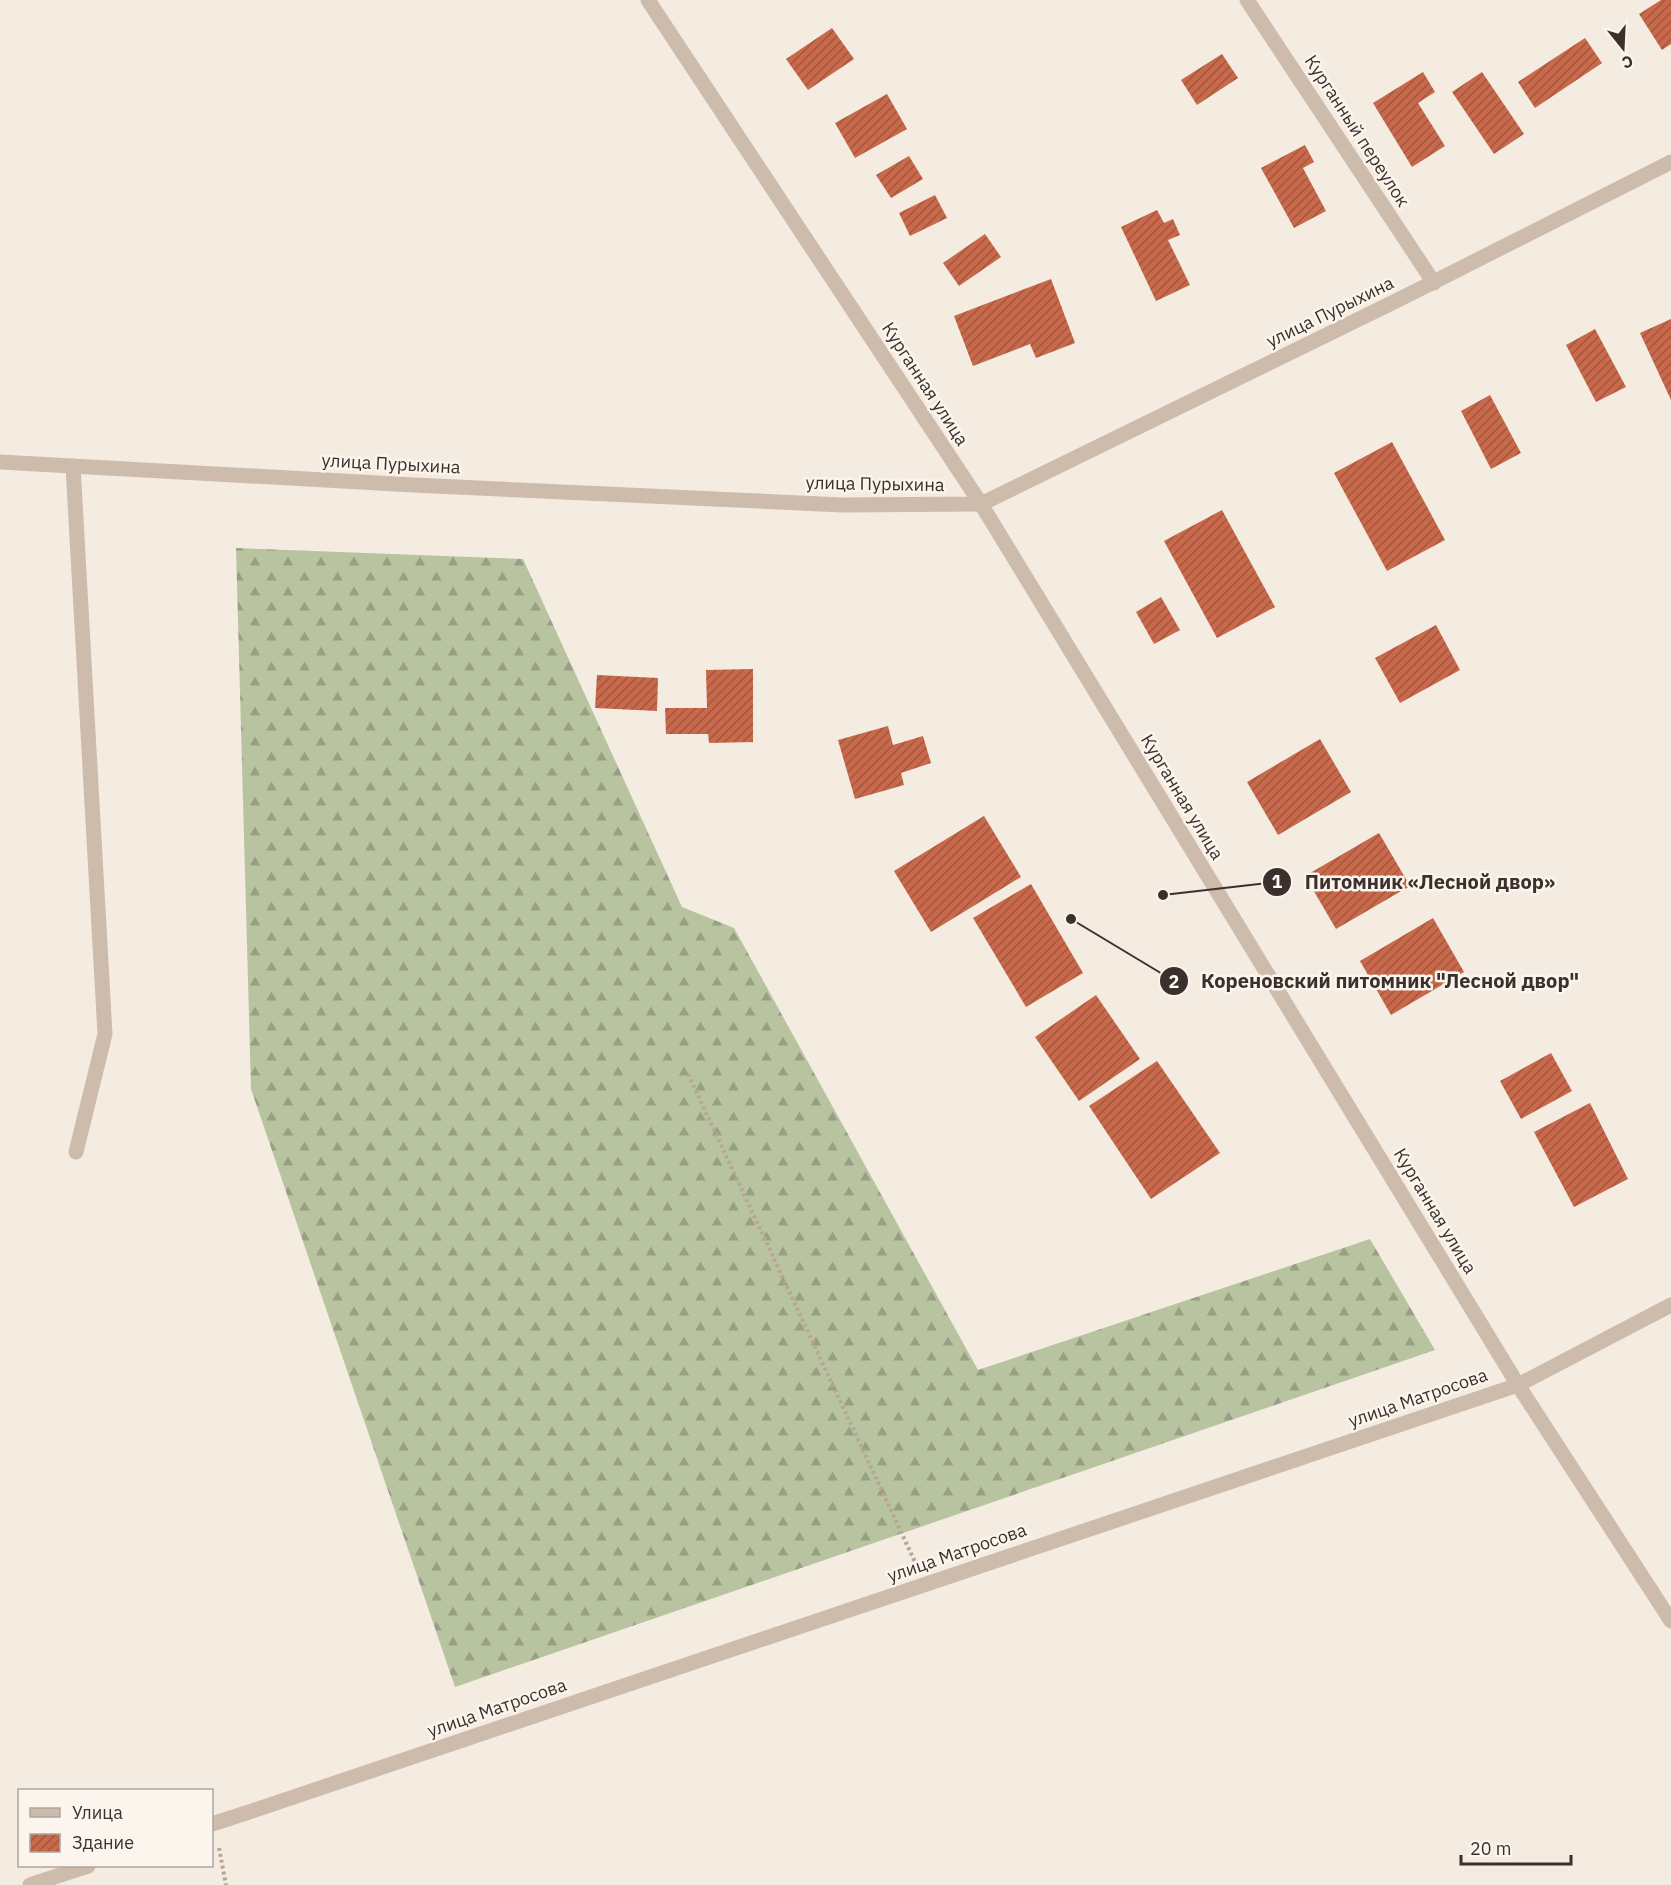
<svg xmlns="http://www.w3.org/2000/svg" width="1671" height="1885" font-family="'IBM Plex Sans',sans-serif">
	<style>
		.forest { fill: url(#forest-firs) }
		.building { fill: url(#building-hatch) }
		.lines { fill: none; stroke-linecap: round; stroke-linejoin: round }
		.path { stroke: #b9a596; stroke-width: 4; stroke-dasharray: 3 3; stroke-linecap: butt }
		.service { stroke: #cdbbac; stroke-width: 15 }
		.minor { stroke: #cdbbac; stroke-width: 15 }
		.tertiary { stroke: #cdbbac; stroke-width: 15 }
		.labels { text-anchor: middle; stroke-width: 5; stroke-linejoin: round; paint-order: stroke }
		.street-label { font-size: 18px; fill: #3b302b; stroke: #fbf5ee }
		.leader { fill: none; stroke: #3b302b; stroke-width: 2 }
		.callout-dot { fill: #3b302b; stroke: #fbf5ee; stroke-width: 2 }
		.mark-label { font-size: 18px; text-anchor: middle; font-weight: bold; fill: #fff }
		.callout-label { font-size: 20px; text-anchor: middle; font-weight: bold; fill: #3b302b; stroke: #fbf5ee; stroke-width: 5; stroke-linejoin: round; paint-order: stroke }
	</style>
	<defs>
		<pattern id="forest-firs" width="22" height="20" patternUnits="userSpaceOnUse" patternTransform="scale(1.5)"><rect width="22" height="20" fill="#b8c4a0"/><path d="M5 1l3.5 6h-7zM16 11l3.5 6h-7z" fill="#97a083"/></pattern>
		<pattern id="building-hatch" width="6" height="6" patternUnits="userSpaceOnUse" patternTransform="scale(1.5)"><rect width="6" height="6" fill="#c8694b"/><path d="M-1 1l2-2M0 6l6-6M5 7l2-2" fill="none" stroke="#a4573f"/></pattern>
	</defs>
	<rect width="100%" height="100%" fill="#f4ebe1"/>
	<polygon class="forest" points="236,548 523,559 682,907 734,928 978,1370 1370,1239 1435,1350 455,1687 251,1089"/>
	<g class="building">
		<polygon points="1661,0 1671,0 1671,44 1662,50 1639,14"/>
		<polygon points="832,28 854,59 808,90 786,59"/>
		<polygon points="1585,38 1602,63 1535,108 1518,82"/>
		<polygon points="1222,54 1238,78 1197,105 1181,80"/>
		<polygon points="1423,72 1435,92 1418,103 1445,146 1412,167 1373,103"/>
		<polygon points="1482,72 1524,134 1494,154 1452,92"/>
		<polygon points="887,94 907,129 855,158 835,123"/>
		<polygon points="1305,145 1314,162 1303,168 1326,211 1294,228 1261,168"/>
		<polygon points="909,156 923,179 891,198 876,175"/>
		<polygon points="935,195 947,218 910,236 899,213"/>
		<polygon points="1157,210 1164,223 1173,219 1180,235 1168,240 1190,285 1156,301 1121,227"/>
		<polygon points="985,234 1001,257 959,286 943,263"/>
		<polygon points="1051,279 1075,343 1036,358 1030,344 973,366 954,316"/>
		<polygon points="1671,319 1671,400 1640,333"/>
		<polygon points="1595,329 1626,387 1596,402 1566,345"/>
		<polygon points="1490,395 1521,453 1491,469 1461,411"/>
		<polygon points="1392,442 1445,540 1387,571 1334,473"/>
		<polygon points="1222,510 1275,607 1217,638 1164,541"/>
		<polygon points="1161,597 1180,630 1154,644 1136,612"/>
		<polygon points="1436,625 1460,670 1400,703 1375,658"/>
		<polygon points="753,669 753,742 709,743 708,734 666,734 665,708 707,708 706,670"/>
		<polygon points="597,675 658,678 657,711 595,708"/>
		<polygon points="888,726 893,745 923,736 931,763 901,773 904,785 855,799 838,740"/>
		<polygon points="1320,739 1351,792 1278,835 1247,782"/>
		<polygon points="984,816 1021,877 931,932 894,871"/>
		<polygon points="1379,833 1410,886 1336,929 1305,876"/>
		<polygon points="1031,884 1083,973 1026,1007 973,918"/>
		<polygon points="1433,918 1464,972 1391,1015 1360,961"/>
		<polygon points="1096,995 1140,1059 1079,1101 1035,1037"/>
		<polygon points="1551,1053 1572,1091 1521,1119 1500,1081"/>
		<polygon points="1157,1061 1220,1153 1151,1199 1089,1106"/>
		<polygon points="1590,1103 1628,1179 1574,1207 1534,1132"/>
	</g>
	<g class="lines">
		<g class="path">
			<polyline points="688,1074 915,1562"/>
			<polyline points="219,1848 226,1885"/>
		</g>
		<g class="service">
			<polyline points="73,466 105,1034 76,1152"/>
			<polyline points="212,1824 246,1813"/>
			<polyline points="30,1885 88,1866"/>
		</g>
		<g class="minor">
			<polyline points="648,0 981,504 1518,1385 1671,1621"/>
			<polyline points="1247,0 1434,283"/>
			<polyline points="246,1813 1518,1385 1671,1305"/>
		</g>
		<polyline class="tertiary" points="0,462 414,485 842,505 981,504 1404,297 1671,162"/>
	</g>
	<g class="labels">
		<g class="street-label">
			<text transform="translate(1357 131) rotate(57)" y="6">Курганный переулок</text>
			<text transform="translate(1330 312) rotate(-26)" y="6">улица Пурыхина</text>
			<text transform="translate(925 384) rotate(57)" y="6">Курганная улица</text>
			<text transform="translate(391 464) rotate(3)" y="6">улица Пурыхина</text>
			<text transform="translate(875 484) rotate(1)" y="6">улица Пурыхина</text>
			<text transform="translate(1182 797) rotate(59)" y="6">Курганная улица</text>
			<text transform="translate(1435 1211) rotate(59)" y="6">Курганная улица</text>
			<text transform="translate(1418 1398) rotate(-19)" y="6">улица Матросова</text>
			<text transform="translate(957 1553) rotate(-19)" y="6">улица Матросова</text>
			<text transform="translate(497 1708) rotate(-19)" y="6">улица Матросова</text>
		</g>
	</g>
	<path class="leader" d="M1163 895L1277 882M1071 919L1174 981"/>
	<g class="callout-dot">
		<circle cx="1163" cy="895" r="6"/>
		<circle cx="1071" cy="919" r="6"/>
		<circle cx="1277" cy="882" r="15"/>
		<circle cx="1174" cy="981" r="15"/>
	</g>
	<g class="mark-label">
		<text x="1277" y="888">1</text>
		<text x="1174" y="988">2</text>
	</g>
	<g class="callout-label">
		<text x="1430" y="889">Питомник «Лесной двор»</text>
		<text x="1390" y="988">Кореновский питомник "Лесной двор"</text>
	</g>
	<rect x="18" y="1789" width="195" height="78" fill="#fbf5ee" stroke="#aea6a0" stroke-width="1.5"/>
	<rect x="30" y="1808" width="30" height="9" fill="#cdbbac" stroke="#aea6a0" stroke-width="1.5"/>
	<text x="72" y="1819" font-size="18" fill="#3b302b">Улица</text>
	<rect x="30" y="1834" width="30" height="18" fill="url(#building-hatch)" stroke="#aea6a0" stroke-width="1.5"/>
	<text x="72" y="1849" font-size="18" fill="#3b302b">Здание</text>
	<g transform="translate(1623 48) rotate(162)" stroke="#fbf5ee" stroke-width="4.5" paint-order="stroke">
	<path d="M0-4.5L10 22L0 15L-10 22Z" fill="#3b302b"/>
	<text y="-9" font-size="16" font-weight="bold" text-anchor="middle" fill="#3b302b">С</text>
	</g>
	<path d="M1461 1855v9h110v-9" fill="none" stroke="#3b302b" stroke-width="3"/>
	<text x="1470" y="1855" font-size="18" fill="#3b302b" stroke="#fbf5ee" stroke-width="4.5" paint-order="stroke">20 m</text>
</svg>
